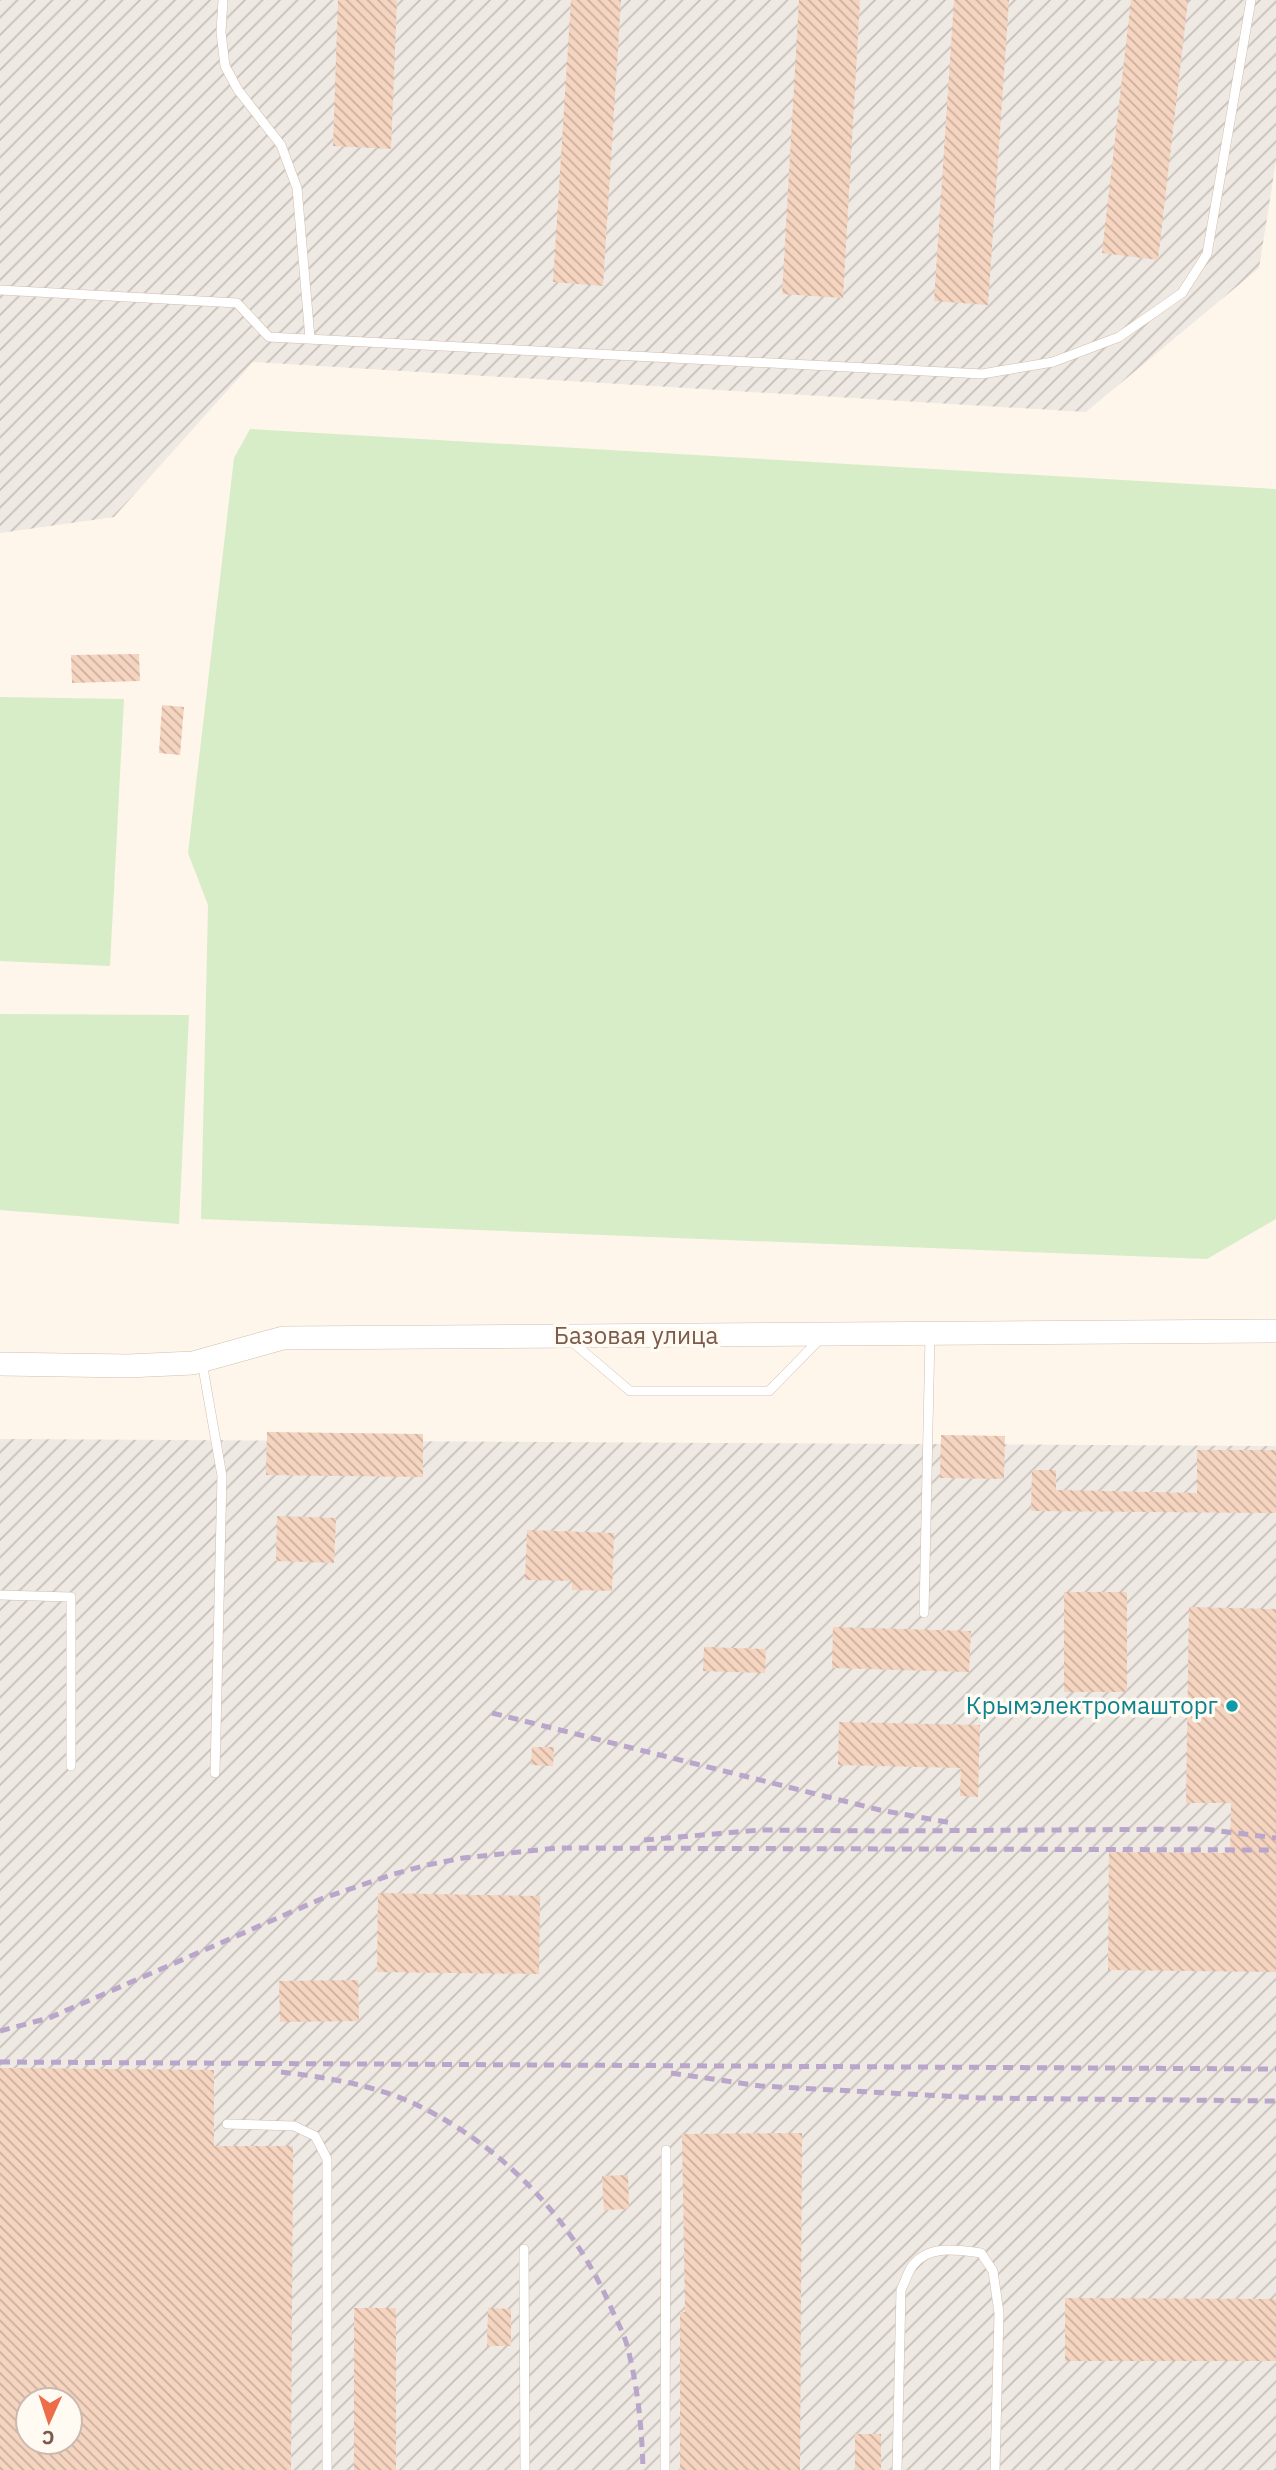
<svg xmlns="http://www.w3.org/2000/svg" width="1276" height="2470" font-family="'IBM Plex Sans',sans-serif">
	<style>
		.industrial { fill: url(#industrial-furrows); fill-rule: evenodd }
		.green { fill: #d7edc7 }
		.building { fill: url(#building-back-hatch); fill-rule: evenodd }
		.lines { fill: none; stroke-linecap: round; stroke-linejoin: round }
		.service-casing { stroke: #d2bdae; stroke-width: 10 }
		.tertiary-casing { stroke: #d2bdae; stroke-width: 24 }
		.service { stroke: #fff; stroke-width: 9 }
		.tertiary { stroke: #fff; stroke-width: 23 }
		.rail { stroke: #b9a6ca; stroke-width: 5; stroke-dasharray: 10 7; stroke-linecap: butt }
		.culture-dot { fill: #0f9aa8; stroke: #fffaf2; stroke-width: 2.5 }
		.labels { text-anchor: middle; stroke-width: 7; stroke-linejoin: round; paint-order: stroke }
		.street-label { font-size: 24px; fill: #7b5b4b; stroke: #fffaf2 }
		.culture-label { font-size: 24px; fill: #0d838f; stroke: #fffaf2; text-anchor: end }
	</style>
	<defs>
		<pattern id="industrial-furrows" width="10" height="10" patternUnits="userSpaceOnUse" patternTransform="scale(1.75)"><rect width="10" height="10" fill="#efe9e3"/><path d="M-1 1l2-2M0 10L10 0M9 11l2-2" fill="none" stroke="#c7c0ba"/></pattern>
		<pattern id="building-back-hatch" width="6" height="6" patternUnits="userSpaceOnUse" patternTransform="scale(1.75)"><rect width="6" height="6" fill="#f5d4c0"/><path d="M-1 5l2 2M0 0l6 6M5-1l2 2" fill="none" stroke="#cbaf9e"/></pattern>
	</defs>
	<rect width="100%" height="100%" fill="#fef6eb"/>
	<g class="industrial">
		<polygon points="0,0 1276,0 1276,161 1259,268 1086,412 253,362 114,517 0,533"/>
		<path d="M0,1439L1276,1446V2470H0ZM28,2400H70V2442H28Z"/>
	</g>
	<g class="green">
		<polygon points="250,429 1276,489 1276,1219 1207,1259 201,1219 208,905 188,853 234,458"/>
		<polygon points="0,697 124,699 110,966 0,961"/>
		<polygon points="0,1014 189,1015 179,1224 0,1210"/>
	</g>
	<g class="building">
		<polygon points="338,0 397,0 391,149 333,146"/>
		<polygon points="571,0 621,0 603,286 553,282"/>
		<polygon points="799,0 860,0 843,298 782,294"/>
		<polygon points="954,0 1009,0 988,305 934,301"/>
		<polygon points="1131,0 1188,0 1158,260 1102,253"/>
		<polygon points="139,654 140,681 72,683 71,655"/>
		<polygon points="162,705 184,707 180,755 159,753"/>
		<polygon points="267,1432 423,1434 423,1477 266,1475"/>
		<polygon points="941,1435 1005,1436 1004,1479 940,1478"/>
		<polygon points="1197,1450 1276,1450 1276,1513 1031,1511 1032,1470 1056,1470 1056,1490 1197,1493"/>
		<polygon points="277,1516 336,1518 334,1563 276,1561"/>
		<polygon points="527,1530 614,1533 612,1591 572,1590 572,1581 525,1580"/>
		<rect x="1064" y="1592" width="63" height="100"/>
		<polygon points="1189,1607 1276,1609 1276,1972 1108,1970 1109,1852 1230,1853 1231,1803 1186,1803"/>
		<polygon points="833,1627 971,1631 969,1672 832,1668"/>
		<polygon points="704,1647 766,1649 765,1673 703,1671"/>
		<polygon points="839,1722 980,1725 978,1797 960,1796 961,1768 838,1765"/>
		<polygon points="532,1747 554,1747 553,1766 531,1765"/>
		<polygon points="378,1893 540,1896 539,1974 377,1972"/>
		<polygon points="358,1980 359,2021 280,2022 279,1981"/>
		<path d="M0,2068L214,2070V2146H293L291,2470H0ZM28,2400H70V2442H28Z"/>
		<polygon points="802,2133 800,2470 680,2470 680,2312 685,2312 682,2134"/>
		<polygon points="628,2175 629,2209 604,2210 602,2176"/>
		<polygon points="1065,2298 1276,2299 1276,2361 1065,2361"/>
		<rect x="354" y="2308" width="42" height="162"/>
		<polygon points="488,2308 511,2309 511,2346 487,2346"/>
		<rect x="855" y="2434" width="26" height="36"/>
	</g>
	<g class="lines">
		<g class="service-casing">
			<g id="service">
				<polyline points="223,0 221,32 225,66 238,90 281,145 297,188 310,338"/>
				<polyline points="0,290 237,303 269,337 982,374 1053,362 1119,337 1182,293 1207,254 1251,0"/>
				<polyline points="570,1340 630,1391 769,1391 820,1339"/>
				<polyline points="202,1362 222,1476 215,1773"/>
				<polyline points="0,1595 71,1597 71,1766"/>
				<polyline points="924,1613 930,1335"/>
				<polyline points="227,2124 294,2126 315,2136 327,2159 327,2470"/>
				<polyline points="524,2249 525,2470"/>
				<polyline points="665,2470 666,2150"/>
				<path d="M897,2470L901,2290C905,2282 908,2271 913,2265C930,2244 959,2250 981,2253L993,2271L999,2313L995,2470"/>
			</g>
		</g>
		<g class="tertiary-casing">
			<polyline id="tertiary" points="0,1364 128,1366 193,1363 283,1338 1276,1331"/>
		</g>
		<use href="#service" class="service"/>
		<use href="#tertiary" class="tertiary"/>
		<g class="rail">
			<polyline points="492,1713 880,1810 952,1823"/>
			<polyline points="644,1840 760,1830 885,1831 1204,1829 1276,1838"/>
			<polyline points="0,2031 49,2018 321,1899 394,1874 427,1865 463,1858 557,1848 1276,1850"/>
			<polyline points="0,2062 1276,2069"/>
			<path d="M281,2072C325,2077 374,2085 415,2104C503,2146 574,2220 612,2310C618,2323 625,2336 628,2349C638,2389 642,2429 643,2470"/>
			<polyline points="671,2073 761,2086 981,2098 1276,2101"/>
		</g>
	</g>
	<circle class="culture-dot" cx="1232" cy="1706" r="7"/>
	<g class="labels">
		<g class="street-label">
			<text x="636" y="1344">Базовая улица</text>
		</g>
		<g class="culture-label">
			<text x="1218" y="1714">Крымэлектромашторг</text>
		</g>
	</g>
	<g transform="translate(49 2421) rotate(183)"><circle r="33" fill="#fffaf2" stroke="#cabaaf" stroke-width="2"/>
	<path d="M0-5L12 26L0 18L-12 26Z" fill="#ed6c4a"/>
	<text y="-10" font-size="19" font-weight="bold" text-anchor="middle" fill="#7b5b4b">С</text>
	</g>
</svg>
